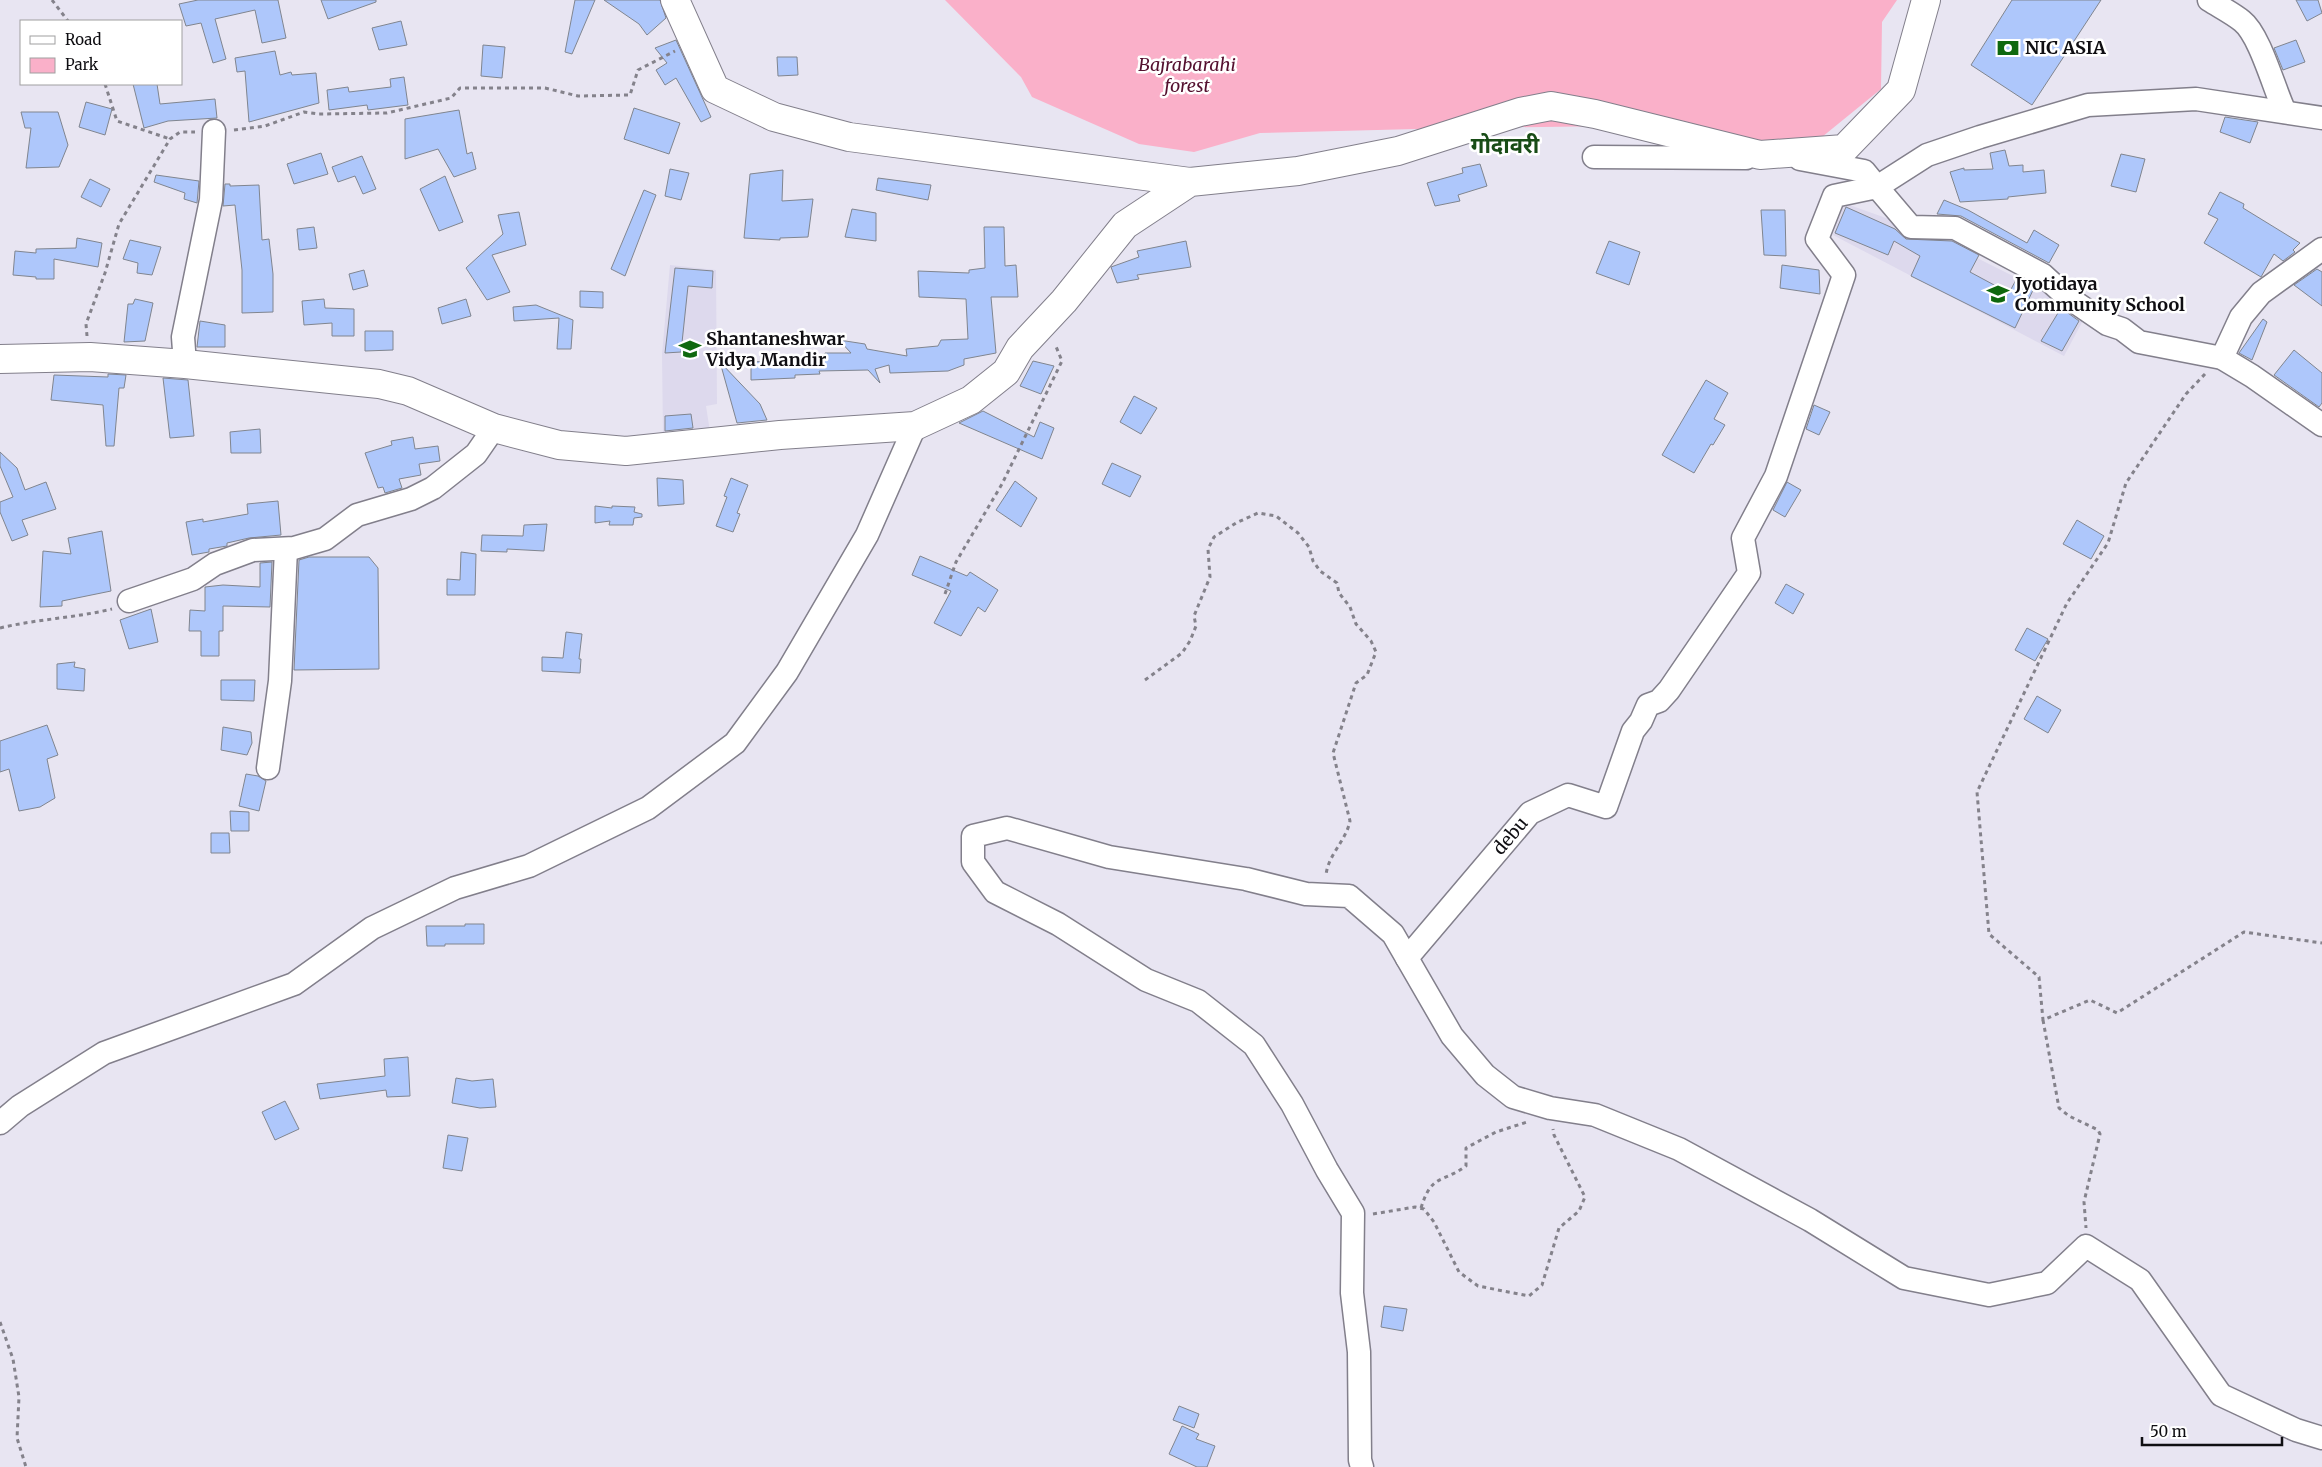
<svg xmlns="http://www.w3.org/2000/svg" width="2322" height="1467" font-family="Merriweather,'Noto Sans Devanagari',serif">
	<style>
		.built { fill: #ddd9ed }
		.green { fill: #fab0c9 }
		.building { fill: #aec7fb; stroke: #80858f }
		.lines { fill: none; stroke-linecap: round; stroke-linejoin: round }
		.street-casing { stroke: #827f8b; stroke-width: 25 }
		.secondary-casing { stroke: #827f8b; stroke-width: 30 }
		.path { stroke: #84828b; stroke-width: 3; stroke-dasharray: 4 4; stroke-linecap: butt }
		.street { stroke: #fff; stroke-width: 22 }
		.secondary { stroke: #fff; stroke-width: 28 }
		.labels { text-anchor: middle; stroke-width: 5; stroke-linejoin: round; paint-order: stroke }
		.poi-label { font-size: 18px; font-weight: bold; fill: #0f0e12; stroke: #fff; text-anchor: start }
		.park-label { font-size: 18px; font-style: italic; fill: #54102f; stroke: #fff }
		.street-label { font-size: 18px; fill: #0f0e12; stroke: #fff }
		.district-label { font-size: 22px; font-weight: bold; fill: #184c16; stroke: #fff }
	</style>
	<rect width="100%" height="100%" fill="#e8e5f2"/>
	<g class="built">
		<polygon points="1844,203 1925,232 2087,313 2064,356 1833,235"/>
		<polygon points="670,265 716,270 717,404 706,406 710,432 663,436 662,354"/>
	</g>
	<polygon class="green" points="945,0 1897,0 1882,22 1881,89 1822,137 1759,143 1613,126 1455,128 1260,133 1194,152 1139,144 1032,97 1021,77"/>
	<g class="building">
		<polygon points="198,0 278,0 286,38 262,43 255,10 215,19 226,59 213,63 201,23 186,26 179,4"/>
		<polygon points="321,0 376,0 376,2 328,19"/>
		<polygon points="575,0 595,0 572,54 565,52"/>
		<polygon points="604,0 660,0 666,18 647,35 639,24"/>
		<polygon points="2012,0 2101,0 2032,105 1971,65"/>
		<polygon points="2296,0 2318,0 2322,13 2307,21"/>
		<polygon points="401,21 407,45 379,50 372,28"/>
		<polygon points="676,40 711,117 701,122 676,78 665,85 656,70 667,63 655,48"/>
		<polygon points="2296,40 2305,62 2283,70 2274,48"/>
		<polygon points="483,45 505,47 502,78 481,76"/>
		<polygon points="275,51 280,75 291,72 292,75 316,73 319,103 249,122 245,71 237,72 235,58"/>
		<polygon points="777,57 797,57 798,75 778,76"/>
		<polygon points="404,77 408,105 368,110 367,105 329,110 327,90 348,87 349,92 391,87 390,79"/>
		<polygon points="133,84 157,84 160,104 215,99 217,118 168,121 144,128"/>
		<polygon points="86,102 112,109 105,135 79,127"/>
		<polygon points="634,108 680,123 669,154 624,139"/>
		<polygon points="459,110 467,154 472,152 476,169 454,177 438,149 405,159 405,119"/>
		<polygon points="21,112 58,112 68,145 59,167 26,168 31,128 25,128"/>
		<polygon points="2225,117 2258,122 2250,143 2220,132"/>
		<polygon points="2005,150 2009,166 2023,165 2023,172 2044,170 2046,193 2008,197 2008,199 1960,202 1950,172 1964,168 1964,170 1993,169 1990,153"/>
		<polygon points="321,153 328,174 294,184 287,164"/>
		<polygon points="2121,154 2145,159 2136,192 2111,186"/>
		<polygon points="362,156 376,189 363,194 355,176 338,182 332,167"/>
		<polygon points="1480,164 1487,186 1458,195 1460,201 1435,206 1427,183 1463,173 1462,168"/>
		<polygon points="670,169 689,173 681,200 665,196"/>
		<polygon points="783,170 782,201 813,199 808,237 780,238 780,240 744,238 750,174"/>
		<polygon points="156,175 199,181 197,203 184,199 185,193 154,182"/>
		<polygon points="445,176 463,222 439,231 420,189"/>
		<polygon points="878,178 931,185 928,200 876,190"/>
		<polygon points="90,179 110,189 101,207 81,197"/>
		<polygon points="225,184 230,184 230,186 259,185 262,240 269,239 273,274 273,312 242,313 242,270 235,205 223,206"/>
		<polygon points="644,190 656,195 625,276 611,269"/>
		<polygon points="2220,192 2244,204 2243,208 2300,243 2293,250 2295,252 2283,261 2274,254 2261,277 2204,243 2218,219 2208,214"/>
		<polygon points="1944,200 1968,210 2027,243 2034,230 2059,245 2049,263 1961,216 1937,214"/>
		<polygon points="1846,207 1895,229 1906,239 1952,241 1979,255 1970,272 2009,293 2018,276 2035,286 2015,328 1911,276 1920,256 1894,241 1888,255 1835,233"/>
		<polygon points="852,209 876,213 876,241 845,237"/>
		<polygon points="1761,210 1785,210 1786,256 1764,255"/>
		<polygon points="519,212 526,245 492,255 510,292 487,300 466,268 503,234 498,215"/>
		<polygon points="314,227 317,248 299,250 297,229"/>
		<polygon points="984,227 1004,227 1005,266 1016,265 1018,297 991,297 996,353 964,359 964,365 948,371 890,373 889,365 875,369 880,383 868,370 819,371 820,374 795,375 795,378 751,380 751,362 799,360 799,356 825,356 825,353 851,353 839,340 865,344 867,349 907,356 906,349 938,346 941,340 968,339 966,299 919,297 918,271 969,273 969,270 985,268"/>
		<polygon points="77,238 102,243 98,267 54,259 54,279 36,279 36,277 13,275 15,251 36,253 36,249 76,248"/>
		<polygon points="130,240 161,247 152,275 137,273 138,263 123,259"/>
		<polygon points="1186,241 1191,267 1137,275 1139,279 1117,283 1111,267 1139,257 1137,251"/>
		<polygon points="1609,241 1640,252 1629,285 1596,273"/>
		<polygon points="1782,265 1819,270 1820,294 1780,288"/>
		<polygon points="675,268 713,271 712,288 688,286 681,352 665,353"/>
		<polygon points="2317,269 2322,272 2322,306 2294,285"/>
		<polygon points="364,270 368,286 353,290 349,274"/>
		<polygon points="580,291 603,292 603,308 580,307"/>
		<polygon points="135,299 153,303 145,341 124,342 128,304 133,304"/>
		<polygon points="324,299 325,308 354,309 354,336 332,336 332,323 304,325 302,301"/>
		<polygon points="466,299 471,316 442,324 438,308"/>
		<polygon points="536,305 573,320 571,349 557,349 559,318 514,321 513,307"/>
		<polygon points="2061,308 2079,321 2062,351 2041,341"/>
		<polygon points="2263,319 2267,322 2252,360 2239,353"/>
		<polygon points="200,321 225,325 225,347 197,347"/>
		<polygon points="365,331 393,331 393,350 365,351"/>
		<polygon points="2294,350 2322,373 2322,403 2319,407 2274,375"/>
		<polygon points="1033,361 1054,366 1041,394 1020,386"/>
		<polygon points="720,362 760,404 767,420 737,423"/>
		<polygon points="108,374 126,375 124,388 119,388 114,446 106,446 103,405 51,400 54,375 108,377"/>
		<polygon points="163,378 188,380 194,436 170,438"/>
		<polygon points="1706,380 1728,393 1714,419 1725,425 1713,445 1711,444 1694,473 1662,455"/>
		<polygon points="1134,396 1157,408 1141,434 1120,422"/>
		<polygon points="1814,405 1830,412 1819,435 1806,429"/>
		<polygon points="983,411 1034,437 1040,422 1054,428 1042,459 959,423"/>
		<polygon points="691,414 693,428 665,431 665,416"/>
		<polygon points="260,429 261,453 231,453 230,432"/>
		<polygon points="413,437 415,449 438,446 440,461 419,464 421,475 399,479 402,488 385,493 383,487 378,488 365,453 392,445 391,441"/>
		<polygon points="0,452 17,468 25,490 46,482 56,509 22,520 28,535 12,541 0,512 0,502 13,497 0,466"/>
		<polygon points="1112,463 1141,476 1130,497 1102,484"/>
		<polygon points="657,478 683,480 684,504 658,506"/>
		<polygon points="731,478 748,485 737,513 740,514 733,532 716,526 727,497 724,496"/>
		<polygon points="1015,481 1037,498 1021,527 996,510"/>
		<polygon points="1787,482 1801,490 1785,517 1773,510"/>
		<polygon points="278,501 281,535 249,538 227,543 227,546 209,549 209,552 192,555 186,522 203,519 203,522 248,514 247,504"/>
		<polygon points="595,506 612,508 612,506 635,507 634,512 642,514 642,517 634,518 633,525 609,525 610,521 595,523"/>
		<polygon points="2077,520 2104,536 2091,559 2063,544"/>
		<polygon points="547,524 544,551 507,549 507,552 481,551 482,535 523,536 524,525"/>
		<polygon points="102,531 111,591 62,601 62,606 40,607 43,551 71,554 68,538"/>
		<polygon points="461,552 476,554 475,595 447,595 447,579 460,580"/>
		<polygon points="920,556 967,576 970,572 998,590 985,612 978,607 961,636 934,623 951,591 912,575"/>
		<polygon points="309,557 369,557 378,568 379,669 294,670 299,560"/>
		<polygon points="272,562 270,607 223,606 223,631 219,631 219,656 201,656 201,631 189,631 190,610 205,611 205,587 223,585 260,587 260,563"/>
		<polygon points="1786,584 1804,594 1793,614 1775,603"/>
		<polygon points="151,609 158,642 129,649 120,620"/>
		<polygon points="2027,628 2048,639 2035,661 2015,650"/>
		<polygon points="566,632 582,634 579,659 581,659 580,673 542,671 542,657 563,658"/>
		<polygon points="75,662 74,667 85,669 84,691 57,689 57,664"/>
		<polygon points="221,680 255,680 254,701 221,700"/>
		<polygon points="2037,696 2061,710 2048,733 2024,719"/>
		<polygon points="47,725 58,755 47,759 55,798 40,807 19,811 9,769 0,772 0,741"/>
		<polygon points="223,727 251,732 252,743 247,755 221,750"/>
		<polygon points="246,774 258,776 266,781 259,811 239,806"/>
		<polygon points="230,811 249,812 249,831 231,831"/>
		<polygon points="211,833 229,833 230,853 211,853"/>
		<polygon points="465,924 484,924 484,944 445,944 445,946 427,946 426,926 465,926"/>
		<polygon points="408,1057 410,1096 387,1097 386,1090 320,1099 317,1084 385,1076 384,1059"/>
		<polygon points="456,1078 472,1081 493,1079 496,1107 480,1108 452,1103"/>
		<polygon points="285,1101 299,1129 275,1140 262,1112"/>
		<polygon points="448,1135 468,1138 462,1171 443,1168"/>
		<polygon points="1384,1306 1407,1309 1403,1331 1381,1327"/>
		<polygon points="1179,1406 1199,1414 1194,1428 1173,1420"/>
		<polygon points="1182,1426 1199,1434 1196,1439 1215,1446 1207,1467 1197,1467 1169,1454"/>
	</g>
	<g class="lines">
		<g class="street-casing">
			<g id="street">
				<path d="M2209,0C2220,7 2232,13 2242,21C2260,35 2274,89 2285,112"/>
				<polyline points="1594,157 1746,158"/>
				<polyline points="1800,159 1864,171 1877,187 1927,155 1980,137 2088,105 2196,99 2322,118"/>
				<polyline points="2222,358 2241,317 2261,293 2322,249"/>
				<polyline points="185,364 183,337 211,200 214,131"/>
				<polyline points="129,601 193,579 215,564 253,550 294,548 325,539 357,515 411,499 433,488 476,454 494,428"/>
				<polyline points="268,768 280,681 286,549"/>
				<path id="s1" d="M1407,958L1530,813L1568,795L1606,807L1633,731L1641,721L1648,705L1659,701L1669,690L1749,573L1743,538L1776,476L1844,275L1817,239L1834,196L1877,187L1911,227L1955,228L2043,275L2066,296L2107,324L2122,329L2139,342L2222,358L2252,376L2322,425"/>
				<polyline points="0,1123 20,1106 104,1053 294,984 372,928 455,888 529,866 648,808 735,743 787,672 867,535 915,426"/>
				<polyline points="1362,1467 1360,1460 1359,1352 1352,1293 1353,1213 1327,1170 1292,1104 1254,1045 1198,1001 1146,980 1058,924 995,892 973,862 973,836 1007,828 1109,857 1246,879 1306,894 1349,896 1393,934 1452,1036 1485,1075 1513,1097 1550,1108 1595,1115 1679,1149 1810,1220 1904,1278 1989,1295 2047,1283 2086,1246 2140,1280 2221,1395 2296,1430 2322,1438"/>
			</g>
		</g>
		<g class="secondary-casing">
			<g id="secondary">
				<polyline points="675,0 715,89 774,117 849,137 1190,182"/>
				<polyline points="0,359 90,357 185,364 379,384 408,391 494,428 559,445 626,451 780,435 915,426 971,400 1006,372 1020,348 1064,301 1125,225 1190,182 1298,171 1398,151 1520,112 1551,106 1595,114 1760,155 1844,149 1901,90 1926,0"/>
			</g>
		</g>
		<g class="path">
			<polyline points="52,0 68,21"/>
			<polyline points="105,84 117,121 170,139"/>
			<polyline points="234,130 265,126 304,112 319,114 387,113 451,98 460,88 545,88 578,96 630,95 638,70 675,51"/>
			<polyline points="87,336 86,324 105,273 119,224 170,139 180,132 195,132"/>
			<polyline points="2205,374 2186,394 2126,483 2108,543 2067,603 1977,792 1989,934 2039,977 2043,1020 2090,1000 2117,1013 2244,932 2322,943"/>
			<polyline points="945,594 956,562 1002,484 1062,361 1055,344"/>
			<path d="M0,628C37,619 75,618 112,609"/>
			<path d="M1145,680L1182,653L1190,641L1196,626L1194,616L1210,577L1208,549L1214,537L1236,523L1258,513L1276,516L1298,533L1309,547L1313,561L1320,571L1337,583L1339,593L1350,607L1356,624L1371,641L1376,652L1367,675L1356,683L1333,753L1350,821C1346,841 1327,856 1326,876"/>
			<polyline points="2043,1020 2059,1108 2069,1116 2098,1130 2100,1134 2084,1202 2086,1228"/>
			<path d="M1421,1208C1432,1173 1441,1184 1466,1166V1148L1496,1132L1527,1122"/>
			<polyline points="1373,1214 1415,1207 1424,1209 1434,1222 1459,1272 1478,1286 1529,1296 1542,1285 1559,1228 1579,1211 1585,1197 1554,1135 1553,1129"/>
			<polyline points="0,1322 13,1359 19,1397 17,1438 26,1467"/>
		</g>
		<use href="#street" class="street"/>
		<use href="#secondary" class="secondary"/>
	</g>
	<defs>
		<g id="bank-bare" transform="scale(1.725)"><path d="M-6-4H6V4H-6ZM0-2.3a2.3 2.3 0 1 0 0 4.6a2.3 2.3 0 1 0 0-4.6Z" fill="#0f680e" stroke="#fff" stroke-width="2.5" paint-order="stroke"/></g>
		<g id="school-bare" transform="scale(1.725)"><path d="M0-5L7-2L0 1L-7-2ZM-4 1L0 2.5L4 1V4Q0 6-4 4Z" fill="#0f680e" stroke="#fff" stroke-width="2.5" paint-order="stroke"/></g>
	</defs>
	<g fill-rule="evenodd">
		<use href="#bank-bare" x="2008" y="48"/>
		<use href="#school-bare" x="1998" y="294"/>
		<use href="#school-bare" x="690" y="349"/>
	</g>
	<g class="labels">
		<g class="poi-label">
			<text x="2025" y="54">NIC ASIA</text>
			<text x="2015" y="290">Jyotidaya<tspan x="2015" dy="21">Community School</tspan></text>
			<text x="706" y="345">Shantaneshwar<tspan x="706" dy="21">Vidya Mandir</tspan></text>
		</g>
		<g class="park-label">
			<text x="1187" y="71">Bajrabarahi<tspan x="1187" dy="21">forest</tspan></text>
		</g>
		<g class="street-label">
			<text dy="6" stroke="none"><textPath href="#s1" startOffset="160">debu</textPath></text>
		</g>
		<g class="district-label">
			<text x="1505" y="153">गोदावरी</text>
		</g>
	</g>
	<rect x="20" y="20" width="162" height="65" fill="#ffffff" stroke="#9f9fa0"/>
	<rect x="30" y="36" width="25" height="8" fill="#ffffff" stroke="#9f9fa0"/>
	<text x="65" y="45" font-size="15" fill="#0f0e12">Road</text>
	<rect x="30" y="58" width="25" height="15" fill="#fab0c9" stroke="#9f9fa0"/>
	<text x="65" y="70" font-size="15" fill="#0f0e12">Park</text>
	<path d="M2142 1437v8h140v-8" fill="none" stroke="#0f0e12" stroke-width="2.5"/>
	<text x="2150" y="1437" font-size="15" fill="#0f0e12" stroke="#ffffff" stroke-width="4" paint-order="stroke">50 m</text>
</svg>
